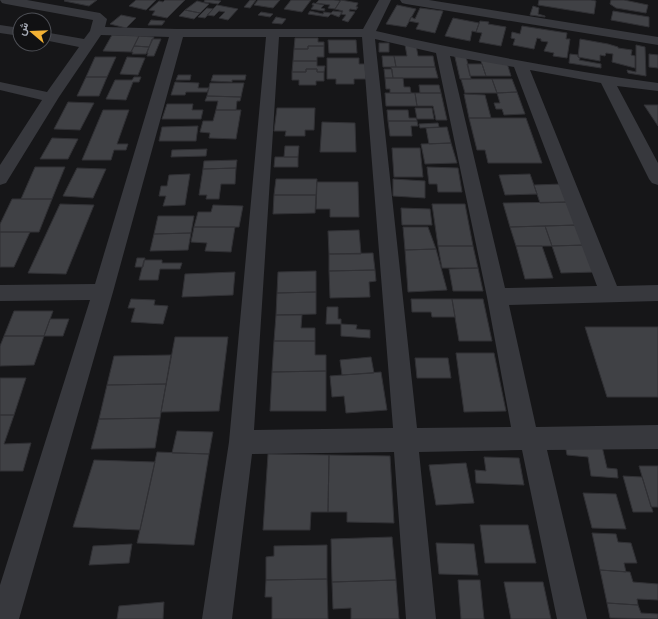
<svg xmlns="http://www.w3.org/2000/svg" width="658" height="619" font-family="'DM Sans',Vazirmatn,sans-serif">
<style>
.building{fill:#404145;stroke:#303034}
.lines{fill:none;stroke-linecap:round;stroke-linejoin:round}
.minor{fill:#37383d;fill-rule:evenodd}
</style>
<rect width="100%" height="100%" fill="#161618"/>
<path class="building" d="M65,0H97L89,6L64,1Z
M136,0H156L146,10L129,6Z
M165,0H185L167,18L152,15L155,11L149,10L159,1L163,2Z
M205,0H214L221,1L218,4L204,2Z
M250,0H256L250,8L244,7Z
M258,0H280L273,8L254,5Z
M291,0H311L302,12L284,9Z
M319,0H334L340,1L335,9L328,8L330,5L316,3Z
M341,0L358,3L356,7H358L356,10L350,9L349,11L355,12L348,22L342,20L346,15L341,14L343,11L335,9Z
M539,0H591L596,1L594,14L538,5Z
M611,0H624L648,5L646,13L616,8L610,4Z
M197,1L209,4L200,13L185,10Z
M313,3L324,5L321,8L325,9L324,11L311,9L314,5H312Z
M217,5L238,9L228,20L219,18L225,12L219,11L214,16L207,15Z
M397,5L416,9L406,27L386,24Z
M533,6L539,8L538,14L545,16V17L530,15Z
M207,8L213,9L205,18L198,17Z
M420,8L443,11L435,33L416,29L419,23L409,21L411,17L415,19Z
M185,10L200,13L194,19L179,16Z
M310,11L323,14L324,12L331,13L333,11L342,12L339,17L331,14L328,17L308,14Z
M613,11L649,17V27L611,20Z
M261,12L273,14L270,17L258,15Z
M121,15L136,18L126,28L110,24Z
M276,17L286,19L282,24L272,23Z
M453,18L479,23L476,32L472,31L470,41L445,36Z
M151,20L165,21L162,25H148Z
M480,21L489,22L488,24L506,27L501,46L479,42L482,33L476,32Z
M522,26L567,33L566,39H570L567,58L553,56L554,53L544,51L548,42L541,41V39L537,38L534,49L513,45L515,39L511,38L512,32L520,34Z
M112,35L139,36L131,52L103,51Z
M139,36L154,37L149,47L134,46Z
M295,38H318V42H324V46H308V49H294Z
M152,39H161L154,56H147L148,53H147Z
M580,39L608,44L618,47V48L632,50L631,55L635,56V68L612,62L613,54L606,53L605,56L600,55V61L578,57Z
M328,40H356L357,53H329Z
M379,43H389V52H379Z
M405,45H416L418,56H433L435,67H396L394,56H407Z
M636,45L645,47L646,76L628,73L627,70L636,72Z
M134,46L149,47L146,54H132L133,52H131Z
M308,46H324V57H317V61H293L294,49H308Z
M454,53L466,56L471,79H460Z
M570,54L578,55V57L580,58L579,60L601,64V68L569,63Z
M649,54L658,55V68L649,67Z
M382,56H394L396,67H383Z
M95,57H116L107,77H86Z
M127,57L145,58L138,75L120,74Z
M327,58H359V64H365L366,79H354V84H336V79H327Z
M480,58L507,63L511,76H486Z
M293,61H317V66H325L324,72H317V69H306V72H292Z
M467,64H482L486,76H470Z
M391,67H435L438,78H393Z
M306,69H317V72H324V81H316V85H299V80H292V72H306Z
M384,69H392L393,78H385Z
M178,75H191L190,80H176Z
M213,75H246L245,80H232V82L211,81Z
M86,77H107L99,96H77Z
M134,77H141L139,82H133L126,100L106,99L115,80H132Z
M385,78H403L404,87H410L411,93H390V89H386Z
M461,79H492L497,93H465Z
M492,79H512L517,92L497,93Z
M175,82L199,83L198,88H209L207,92H186L185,95H171Z
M210,83H244L241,97L207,96Z
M419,85H439L441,93H420Z
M517,92L525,114L504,115L502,109H496L494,103H500L497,93Z
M385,93H415L417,106H386Z
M415,93H441L447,120H436L433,106H417Z
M464,94L485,95L491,118H469Z
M207,96L241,97L240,101H237L236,110H216L218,101H205Z
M68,102L94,103L80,130L54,129Z
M167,104H193L192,110H203L201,119H162Z
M644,105H658V126Z
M277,108H315L314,130H305V136H285L286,131H274Z
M415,108H432L434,119H417Z
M103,110H129L117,144H128L126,150H114L111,160H82Z
M216,110H241L236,139L209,138L210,133L200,132L203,121H213Z
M387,110H408L409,118H416L417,121H388Z
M469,118H526L542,163H488L485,150H477Z
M388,121H417L418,126H411L412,136H390Z
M322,122L355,123L356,152H320Z
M438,123L439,127L420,128L419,124Z
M198,126L196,141H159L162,127Z
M447,127L451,143L429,144L426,128Z
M52,138L78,139L68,159H40Z
M451,143L457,163L425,164L421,144Z
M285,146H299L298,157H284Z
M392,148H420L423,177H394Z
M207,149L206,156L171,157L172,150Z
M275,157H298V167H274Z
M237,160L236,168L203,169L204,161Z
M35,167H65L52,199H21Z
M427,167L458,168L462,192H438L437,184H429Z
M77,168L106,169L93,198L63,196Z
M236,168L235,184H221L219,199H206L207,195H199L203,169Z
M190,174L185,205L163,206L166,196H159L161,186H167L169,175Z
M530,174L537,194L505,195L499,175Z
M276,179H317L316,195H274Z
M393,179L425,181V198L393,196Z
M317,182H358L359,217H330V209H316Z
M562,184L569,202L540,203L534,185Z
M274,195H316L315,213L273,214Z
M12,199H52L39,232H0V224Z
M569,202L578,225L510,227L503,203Z
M60,204L94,205L66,274L28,273Z
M432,204H465L473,246H438Z
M213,205L243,206L239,227H194L198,212H211Z
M401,208L430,209L432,225H402Z
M158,216H194L191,233L154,234Z
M578,225L586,245L552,246L545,226Z
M545,226L552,246H516L510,227Z
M194,227H235L231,252L205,251L207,243L191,242Z
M403,227H428L436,249L405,250Z
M359,230L361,254H329L328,231Z
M0,232H30L14,267H0Z
M191,233L188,250L150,251L154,234Z
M586,245L596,272L561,273L552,246Z
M438,246H473L478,268H442Z
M516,246H542L553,278L525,279Z
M436,249L447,290L408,292L405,250Z
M373,253L375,270L329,271V254Z
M137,258H145L143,267H135Z
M144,260H162V263H182L180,269H160L158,280H139Z
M478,268L483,291H453L449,269Z
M375,270L376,281L369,282L370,297L330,298L329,271Z
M316,271V292L277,293L278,272Z
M235,272L233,295L182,297L185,274Z
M316,292V314L276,315L277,293Z
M131,299L155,300L154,305L168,306L163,324L131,322L135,308H128Z
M411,299H452L455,317H432L431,312H412Z
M452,299H483L492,341H459Z
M327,307H338V319H341V324H326Z
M14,311H53L44,336H4Z
M276,315H302L301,328H315V341H274Z
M50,319H69L63,336H44Z
M341,324L357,325L356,329L370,330V338L341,336Z
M585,327H658V397H607Z
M4,336H44L34,365L0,366V346Z
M175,337H228L219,411L161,412Z
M274,341H315V355H326V371L272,372Z
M456,353H494L506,411L464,412Z
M171,355L166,384L107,385L114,356Z
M371,357L374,373L342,375L340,360Z
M415,358H448L451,378H417Z
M326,371V411H270L272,372Z
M381,372L387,410L346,413L344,396L332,397L330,376Z
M0,378H26L14,415H0Z
M166,384L160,418L99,419L107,385Z
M0,415H14L4,444L31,443L23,471H0Z
M160,418L155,448L91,449L99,419Z
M177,431L213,432L209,454L172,453Z
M564,439L601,442L607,468L617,469L618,478L591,476L588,457L567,455Z
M157,452L209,454L194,545L137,543Z
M268,454L329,455L328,512H311L310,530H263Z
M329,455L390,456L394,523L347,522V512H328Z
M484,457L519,458L524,485L476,483L475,470L486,471Z
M94,460L155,462L140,530L73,527Z
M466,463L474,503L436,505L429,465Z
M639,466H658V507H651Z
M623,476L642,477L653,512H633Z
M583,493L616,494L626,529L592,528Z
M480,525H528L536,563H485Z
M592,533L616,534L618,542L631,543L637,563H624L626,572L600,570Z
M392,537L396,580L332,582L331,539Z
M436,543L474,544L478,575L439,574Z
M132,544L129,563L89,565L93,546Z
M327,545V579L266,580V557L274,556V546Z
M600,570L630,572L633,582L658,584V600L637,599L638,605L607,603Z
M327,579L328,619H272V597H265L266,580Z
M396,580L399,619H351V608L333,609L332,582Z
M458,580H480L484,619H461Z
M504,582H543L551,619H511Z
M164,602L163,619H117L119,606Z
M607,603L638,605L641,613L658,614V619L610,618Z"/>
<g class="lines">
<path class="minor" d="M0,0H27L100,13L107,19L105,27L177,29H363L379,0H391L376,31C469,52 563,70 658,83V91L617,86L658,163V185L652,183L649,179L601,83L530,70L617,286L658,285V301L509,305L536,427L658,425V449L547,450L587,619H557L522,450L419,452L436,619H406L394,452L252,454L232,619H202L229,442L266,37H183L113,292L19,619H0V585L90,300L0,301V285L95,284L169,37L101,35L59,97L6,183L0,185V165L42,100L0,90V82L47,92L79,47L44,40V32L84,39L90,31L93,20L6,4L2,3ZM279,37H362L393,428L254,430ZM375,39L436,53L487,297L511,427L417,428ZM450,56L514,67L597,286L505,288Z
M400,0H429L658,37V45L406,4L402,3Z
M0,25L20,28V36L0,33Z"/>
</g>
<g transform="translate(32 32) rotate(289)"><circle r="19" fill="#111113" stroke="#4d4f55"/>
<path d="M0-3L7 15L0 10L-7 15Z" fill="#f2b134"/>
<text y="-6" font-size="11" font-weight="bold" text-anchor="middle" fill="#a8adb8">ش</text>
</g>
</svg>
